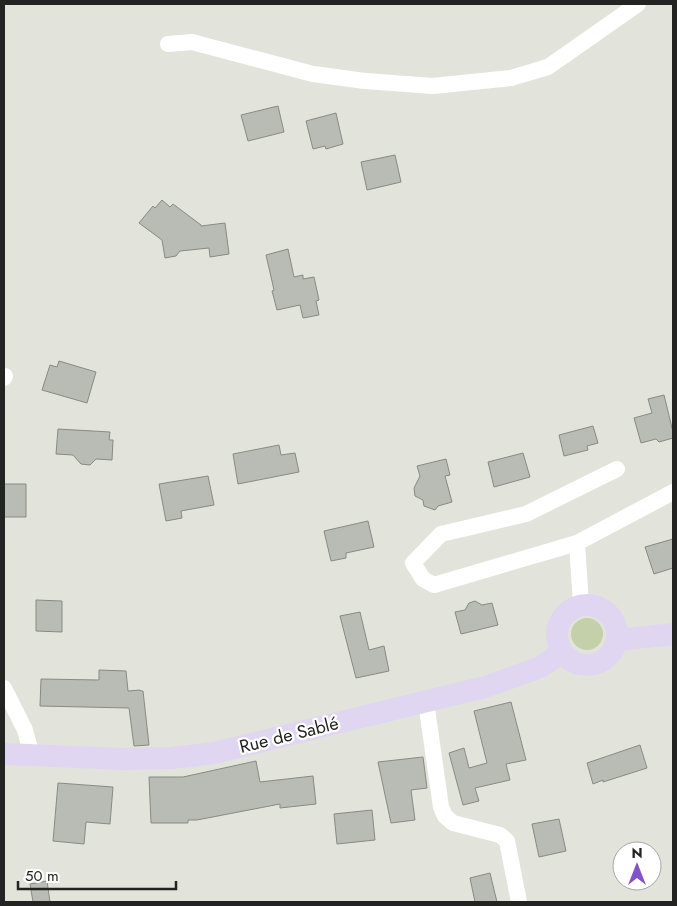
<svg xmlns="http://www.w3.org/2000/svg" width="677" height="906" font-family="Jost,sans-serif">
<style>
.green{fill:#c4d0aa}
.building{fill:#b9bcb4;stroke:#888b83}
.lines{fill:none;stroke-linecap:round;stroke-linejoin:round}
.street{stroke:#fff;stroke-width:16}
.secondary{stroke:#e0d6f1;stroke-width:22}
.labels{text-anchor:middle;stroke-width:4.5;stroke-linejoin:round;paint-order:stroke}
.street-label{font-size:18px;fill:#232421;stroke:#fff}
</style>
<rect width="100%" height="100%" fill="#e2e4dc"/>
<path class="green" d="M571 634a16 16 0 1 1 32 0a16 16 0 1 1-32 0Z"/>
<path class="building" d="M278,106L284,132L248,141L241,115Z
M336,113L343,144L326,149L325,146L313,149L306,121Z
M395,155L401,182L367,190L361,162Z
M162,200L170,207L173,204L201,225V226L225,223L229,254L210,257L209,248L180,251L176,256L165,258L162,240L139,223L153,206L155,208Z
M288,249L294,277L303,275V279L314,277L319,300L316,301L319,315L303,318L300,305L277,310L272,291L274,290L266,255Z
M59,361L96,372L87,403L42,390L50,365L57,367Z
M664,395L673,432V438L659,442L656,439L641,443L634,418L652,413L648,399Z
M593,426L598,443L587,446L588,450L564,456L559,435Z
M58,429L110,432L109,440H113L112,460L96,459L90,465L81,464L73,455L56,454Z
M279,445L281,455L295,453L299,472L238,484L233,454Z
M523,453L530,477L494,487L488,462Z
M446,459L450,475L445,476L452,502L438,506L435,510L424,506L423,500L415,496L414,488L420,476L417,466Z
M208,476L214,505L181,511L182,518L166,521L159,484Z
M4,484H26V517H4Z
M368,521L374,547L346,553V558L331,561L324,531Z
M673,539V568L654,574L645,547Z
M36,600L62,601V632L36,631Z
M475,601L482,605L492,603L498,625L461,634L455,612L465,610L469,603Z
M360,612L369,650L384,646L389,671L356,678L340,616Z
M99,670L126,671L128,691L140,690L141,691H143L149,745L134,746L129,708L40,706L41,679L99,680Z
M511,702L526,760L506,764L510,780L475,788L479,801L463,805L449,753L464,748L469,768L487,763L474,711Z
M640,745L647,768L603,782V780L593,784L587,763Z
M423,757L427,788L411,790L415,820L391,823L378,762Z
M256,761L260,782L313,776L316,804L280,808V804L197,820H188V823H151L149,777H183Z
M58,783L113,787L110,824L86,822L84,844L53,841Z
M372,810L375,840L337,844L334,814Z
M559,819L566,851L539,857L532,824Z
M490,873L497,902H475L470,878Z
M47,881L50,902H33L30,884Z"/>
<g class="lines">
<path class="street" d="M168,44L192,42L313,74L365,81L433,86L511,78L548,67L638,4
M4,378L5,376
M577,543L434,585L423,579L413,563L441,534L526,514L617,469
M581,605L577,543L673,492
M4,688L25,730L32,756
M426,702L441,807L445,816L453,823L500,835L507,841L519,902"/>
<path class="secondary" d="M557 635a30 30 0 1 1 60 0a30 30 0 1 1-60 0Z
M617,640L673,634
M4,754L123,759L172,758L214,753L485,687L541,667L562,652"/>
</g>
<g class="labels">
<g class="street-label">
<text transform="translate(289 735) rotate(-14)" y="6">Rue de Sablé</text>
</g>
</g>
<rect width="677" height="906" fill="none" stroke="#232421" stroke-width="10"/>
<g transform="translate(637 866)"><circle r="24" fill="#ffffff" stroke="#a7a7a6"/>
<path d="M0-4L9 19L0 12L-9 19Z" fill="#8351c9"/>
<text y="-8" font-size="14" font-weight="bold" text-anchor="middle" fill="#232421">N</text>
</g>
<path d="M18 881v8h158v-8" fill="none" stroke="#232421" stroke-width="2.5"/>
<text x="25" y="881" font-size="15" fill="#232421" stroke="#ffffff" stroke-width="4" paint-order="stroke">50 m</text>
</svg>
